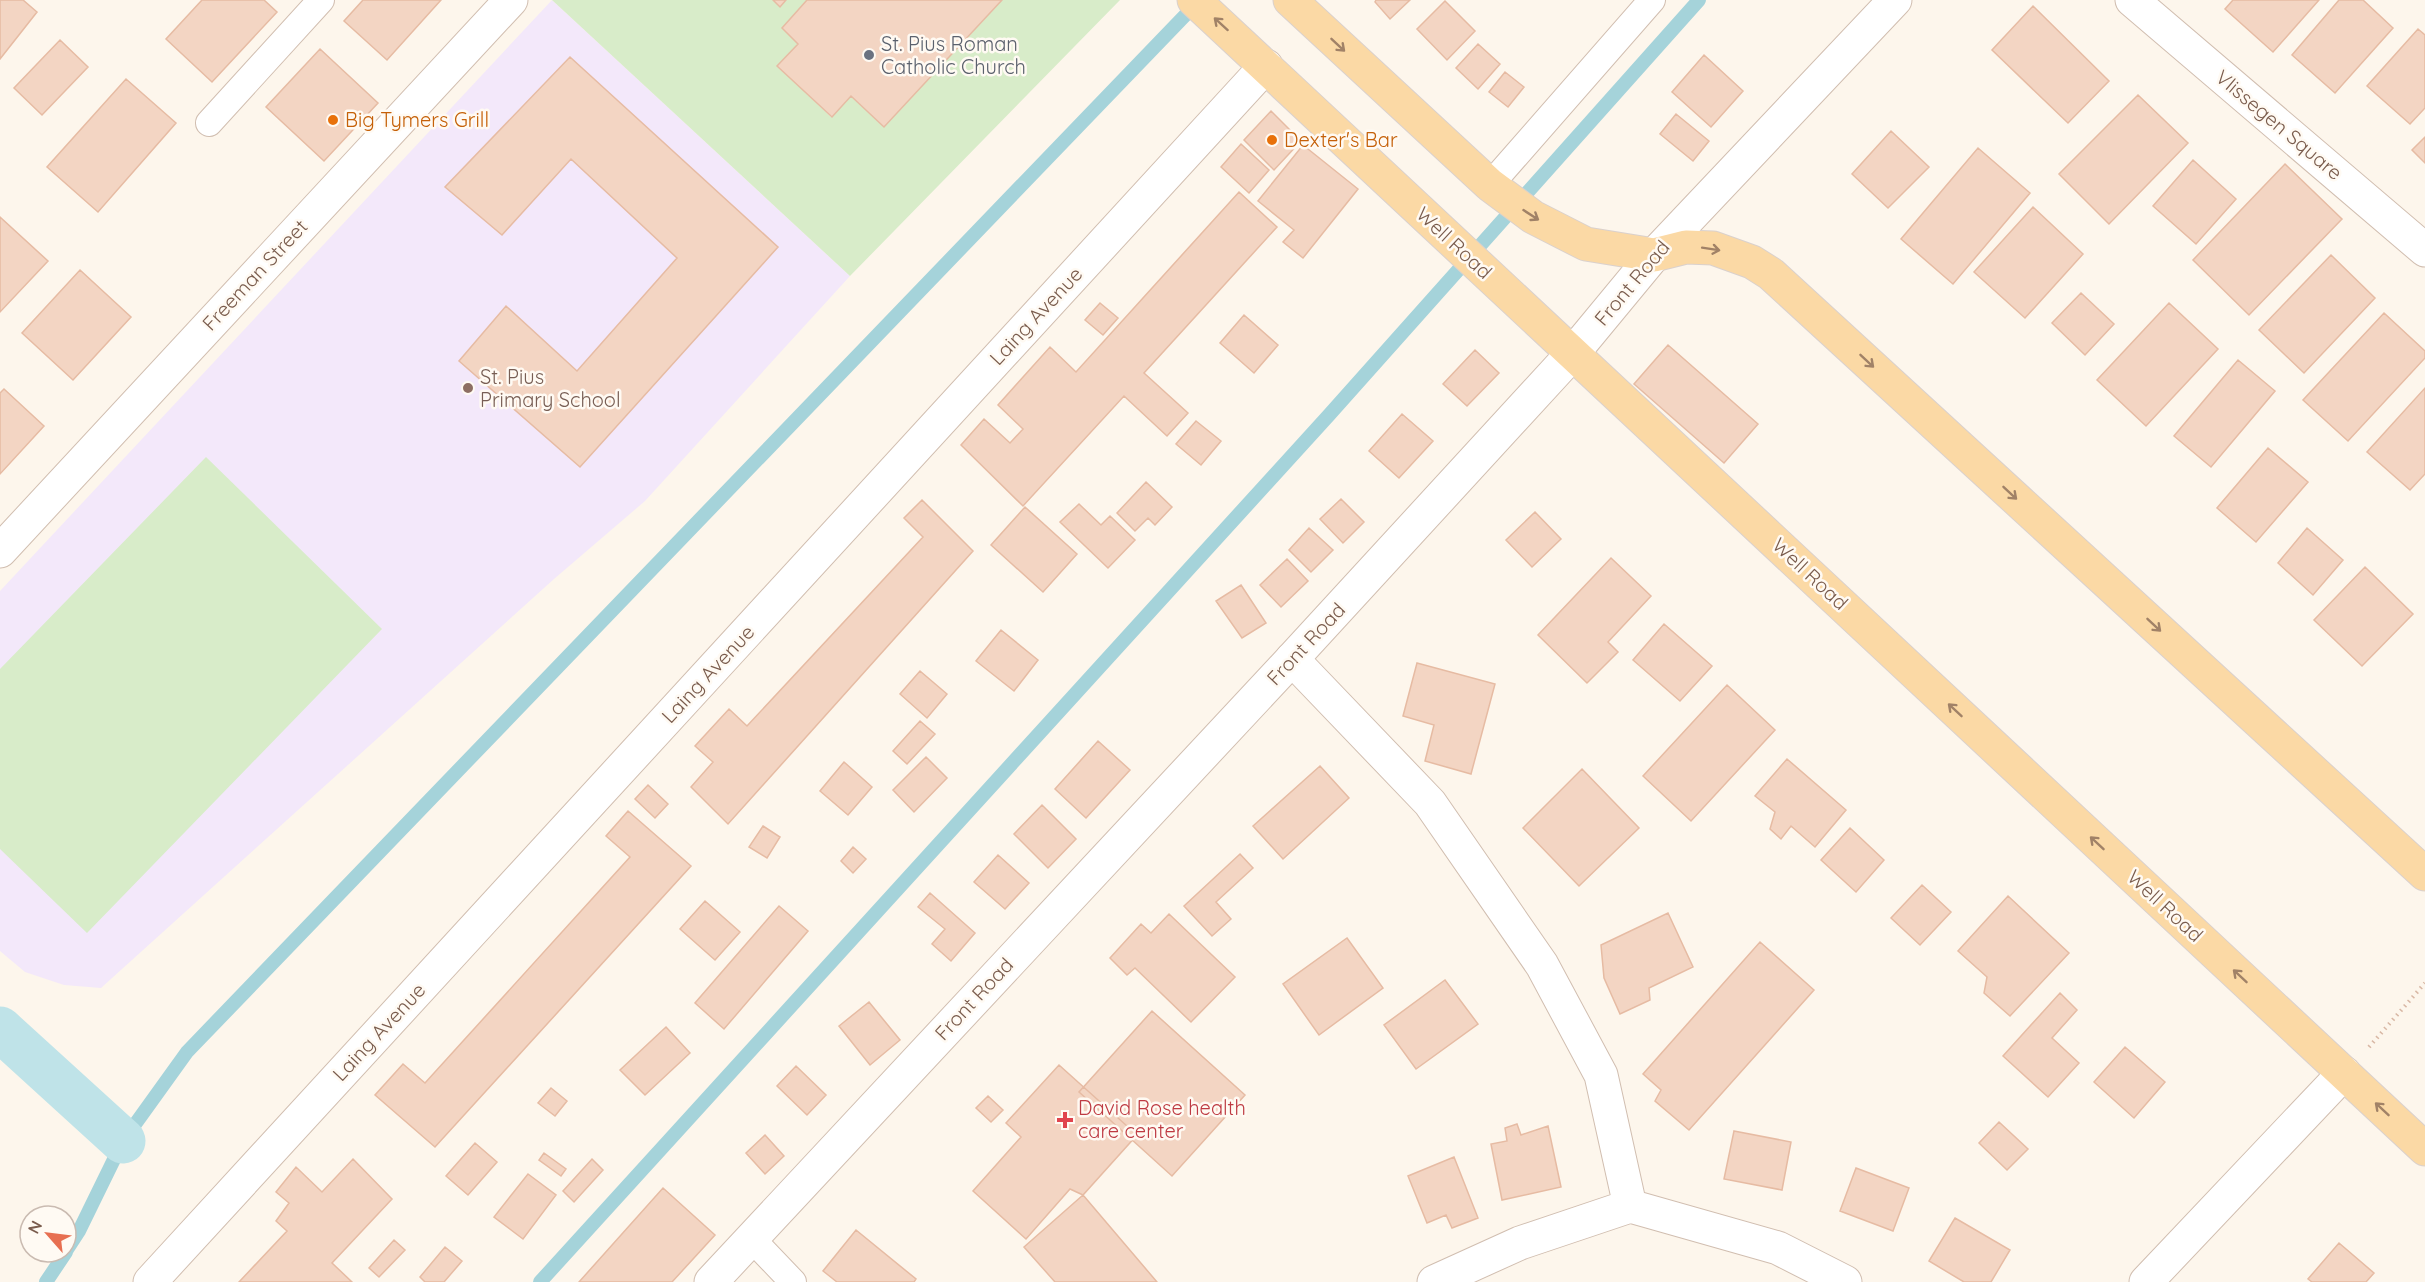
<svg xmlns="http://www.w3.org/2000/svg" width="2425" height="1282" font-family="Quicksand,sans-serif">
<style>
.education{fill:#f3e8fa}
.green{fill:#d8ecc9}
.lines{fill:none;stroke-linecap:round;stroke-linejoin:round}
.stream{stroke:#a5d3da;stroke-width:14}
.canal{stroke:#bfe3e8;stroke-width:45}
.building{fill:#f3d5c3;stroke:#e6bba3;stroke-width:1.5}
.service-casing{stroke:#d1beb0;stroke-width:28}
.minor-casing{stroke:#d1beb0;stroke-width:35}
.tertiary-casing{stroke:#d1beb0;stroke-width:35}
.primary-casing{stroke:#dad1cd;stroke-width:35}
.path{stroke:#d9b8a5;stroke-width:4;stroke-dasharray:1.5 4.5;stroke-linecap:butt}
.service{stroke:#fff;stroke-width:26}
.minor{stroke:#fff;stroke-width:33}
.tertiary{stroke:#fff;stroke-width:33}
.primary{stroke:#fbd9a5;stroke-width:33}
.oneway{stroke:#a18267}
.worship-dot{fill:#6b7280;stroke:#fffaf3;stroke-width:2}
.food-dot{fill:#e8710a;stroke:#fffaf3;stroke-width:2}
.education-dot{fill:#8d6e63;stroke:#fffaf3;stroke-width:2}
.health-dot{fill:#e0444e;stroke:#fffaf3;stroke-width:2}
.labels{text-anchor:middle;stroke-width:5;stroke-linejoin:round;paint-order:stroke}
.worship-label{font-size:20px;fill:#5b616d;stroke:#fffaf3;text-anchor:start}
.food-label{font-size:20px;fill:#c56008;stroke:#fffaf3;text-anchor:start}
.street-label{font-size:20px;fill:#7a5c4d;stroke:#fffaf3}
.education-label{font-size:20px;fill:#785e54;stroke:#fffaf3;text-anchor:start}
.health-label{font-size:20px;fill:#be3a42;stroke:#fffaf3;text-anchor:start}
</style>
<rect width="100%" height="100%" fill="#fdf6ec"/>
<path class="education" d="M552,0L850,276L645,501L554,579L101,988L64,985L25,972L0,951V591Z"/>
<path class="green" d="M552,0H807L782,28L798,44L778,66L831,117L851,96L884,127L1002,0H1120L850,276Z
M206,457L382,629L87,933L0,849V669Z"/>
<g class="lines">
<path class="stream" d="M66,1251L79,1231L123,1141L187,1052L1198,2
M46,1282L66,1252
M540,1282L1329,415L1699,0"/>
<path class="canal" d="M0,1029L123,1141"/>
</g>
<path class="building" d="M0,0H23L37,12L0,59Z
M202,0H264L277,12L212,82L166,39Z
M363,0H441L387,60L344,21Z
M773,0H786L780,7Z
M807,0H1002L884,127L851,96L832,117L777,66L798,44L782,28Z
M1376,0H1410L1390,19L1375,2Z
M2233,0H2319L2273,52L2225,9Z
M2339,0H2363L2393,28L2335,93L2292,55Z
M1445,1L1475,31L1447,60L1417,29Z
M2033,6L2109,81L2068,123L1992,50Z
M2418,29L2425,35V108L2410,124L2367,86Z
M60,40L88,67L42,115L14,88Z
M1478,44L1500,64L1478,89L1456,68Z
M320,49L378,103L324,161L266,107Z
M1704,55L1743,91L1711,127L1672,92Z
M570,57L778,247L580,467L459,361L506,306L577,371L677,258L571,159L502,235L445,187Z
M1505,72L1524,87L1508,107L1489,92Z
M126,79L176,123L98,212L47,167Z
M2138,95L2188,143L2109,224L2059,174Z
M1271,111L1301,141L1274,170L1244,140Z
M1676,114L1709,141L1693,161L1660,134Z
M1891,131L1929,167L1888,208L1852,174Z
M2425,137V163L2412,150Z
M1241,144L1269,170L1249,193L1221,167Z
M1303,145L1358,189L1303,258L1283,242L1294,230L1258,201Z
M1978,148L2030,193L1953,284L1901,239Z
M2193,160L2236,199L2196,244L2153,206Z
M2285,164L2342,219L2249,315L2193,260Z
M1239,192L1277,227L1144,373L1188,413L1167,436L1124,396L1023,506L961,445L984,419L1010,443L1023,429L998,405L1050,347L1076,372Z
M2033,207L2083,254L2025,318L1974,272Z
M0,217L48,261L0,312Z
M2331,255L2375,298L2304,373L2259,330Z
M80,270L131,317L73,380L22,333Z
M2081,293L2114,324L2085,355L2052,323Z
M1100,303L1118,318L1103,335L1085,320Z
M2169,303L2218,349L2146,426L2097,380Z
M2384,313L2425,351V358L2348,441L2303,400Z
M1244,315L1278,345L1254,373L1220,343Z
M1668,345L1758,424L1724,463L1634,384Z
M1475,350L1499,373L1467,406L1443,384Z
M2238,360L2275,391L2211,467L2174,436Z
M2425,388V474L2410,490L2367,452Z
M4,389L44,426L0,474V393Z
M1402,414L1433,441L1399,478L1369,451Z
M1196,421L1221,441L1201,465L1176,444Z
M2268,448L2308,482L2256,542L2217,508Z
M1146,482L1172,507L1155,525L1148,518L1135,531L1117,513Z
M1341,499L1364,522L1343,543L1320,519Z
M922,500L973,551L728,824L691,787L713,762L695,746L729,709L747,726L923,537L904,518Z
M1079,504L1101,525L1110,516L1135,540L1108,568L1060,522Z
M1025,507L1077,554L1043,592L991,545Z
M1535,512L1561,539L1532,567L1506,540Z
M1309,528L1333,550L1311,572L1289,550Z
M2307,528L2343,560L2313,595L2278,563Z
M1611,558L1651,596L1608,642L1618,652L1587,683L1538,635Z
M1287,559L1308,581L1281,607L1260,585Z
M2365,567L2413,614L2362,666L2314,620Z
M1241,585L1266,623L1242,638L1216,601Z
M1664,624L1712,666L1680,701L1633,660Z
M1001,630L1038,660L1014,691L976,661Z
M1417,663L1495,684L1471,774L1425,761L1434,725L1403,716Z
M920,671L947,694L927,718L900,694Z
M1727,685L1775,730L1691,821L1643,776Z
M920,721L935,734L907,764L893,751Z
M1098,741L1130,770L1086,818L1055,789Z
M926,757L947,778L914,812L893,790Z
M1787,759L1846,810L1815,847L1791,826L1781,839L1770,829L1775,812L1755,796Z
M844,762L872,787L848,815L820,791Z
M1320,766L1349,798L1283,859L1253,826Z
M1582,769L1639,828L1579,886L1523,828Z
M648,785L668,804L655,818L635,799Z
M1042,805L1076,839L1048,868L1014,834Z
M628,811L691,866L435,1147L375,1095L403,1064L425,1083L630,857L606,836Z
M763,826L780,837L767,858L749,847Z
M1850,828L1884,860L1856,892L1821,860Z
M853,847L866,859L853,873L841,861Z
M1240,854L1253,868L1216,902L1231,919L1212,936L1184,906Z
M998,855L1029,883L1005,909L974,882Z
M1922,885L1951,912L1920,945L1891,918Z
M930,893L975,933L951,961L932,944L945,929L918,907Z
M2008,896L2069,953L2010,1016L1984,993L1987,977L1958,951Z
M705,901L740,932L715,960L680,929Z
M779,906L808,931L724,1029L695,1003Z
M1668,913L1693,967L1649,988L1650,1000L1620,1014L1604,978L1601,945Z
M1169,914L1235,977L1191,1022L1135,968L1127,975L1110,958L1141,924L1151,933Z
M1347,938L1383,988L1319,1035L1283,984Z
M1760,942L1814,990L1689,1130L1655,1101L1661,1090L1643,1074Z
M1445,980L1478,1024L1416,1069L1384,1025Z
M2060,993L2077,1010L2052,1038L2079,1063L2048,1097L2003,1056Z
M869,1002L900,1040L870,1065L839,1026Z
M1152,1011L1245,1095L1172,1176L1079,1092Z
M666,1027L690,1053L645,1095L620,1070Z
M2125,1047L2165,1082L2134,1118L2094,1082Z
M1059,1065L1137,1135L1083,1195L1070,1189L1026,1239L973,1191L1021,1137L1006,1123Z
M796,1066L826,1095L807,1115L777,1086Z
M551,1088L567,1101L555,1116L538,1103Z
M988,1096L1003,1110L991,1122L976,1108Z
M1999,1122L2028,1149L2007,1170L1979,1143Z
M1517,1124L1521,1135L1548,1126L1561,1187L1502,1200L1491,1144L1507,1141L1505,1128Z
M1734,1131L1791,1142L1782,1190L1724,1179Z
M765,1135L784,1156L765,1174L746,1153Z
M475,1143L497,1162L468,1195L446,1176Z
M544,1153L566,1169L561,1176L539,1160Z
M1454,1157L1478,1218L1452,1228L1446,1215L1427,1223L1408,1176Z
M353,1159L392,1199L332,1263L352,1282H239L287,1231L276,1221L289,1203L276,1192L296,1167L322,1192Z
M592,1159L603,1170L574,1202L563,1191Z
M1856,1168L1909,1188L1893,1231L1840,1211Z
M528,1174L556,1195L523,1239L494,1217Z
M663,1188L715,1235L672,1282H579Z
M1083,1195L1157,1282H1055L1024,1247Z
M1955,1218L2010,1250L1991,1282H1964L1929,1261Z
M856,1230L916,1279L914,1282H837L823,1271Z
M394,1240L405,1250L379,1277L369,1268Z
M2339,1243L2374,1273L2366,1282H2312L2308,1279Z
M445,1247L462,1261L444,1282H425L420,1277Z"/>
<g class="lines">
<g class="service-casing">
<path id="service" d="M209,123L321,0
M1490,185L1652,0
M751,1238L793,1282"/>
</g>
<g class="minor-casing">
<path id="minor" d="M2132,0L2425,250
M0,551L511,0
M1292,659L1430,803L1542,965L1601,1075L1630,1206
M150,1282L1266,66
M1434,1282L1520,1243L1630,1206L1778,1248L1845,1282
M2146,1282L2344,1073"/>
</g>
<g class="tertiary-casing">
<path id="tertiary" d="M711,1282L1292,659L1573,353L1654,255L1895,0"/>
</g>
<g class="primary-casing">
<path id="primary" d="M1194,0L2425,1149
M1290,0L1490,185L1533,217L1586,244L1654,255L1686,247L1713,248L1752,262L1771,274L2425,874"/>
</g>
<path class="path" d="M2369,1047L2425,983"/>
<use href="#service" class="service"/>
<use href="#minor" class="minor"/>
<use href="#tertiary" class="tertiary"/>
<use href="#primary" class="primary"/>
</g>
<defs><path id="oneway-shaft" d="M-6 0H5M1.5-3L5.5 0L1.5 3" fill="none" stroke-width="1.6" stroke-linecap="round" stroke-linejoin="round" transform="scale(1.5)"/></defs>
<g class="oneway">
<use href="#oneway-shaft" transform="translate(1221 24) rotate(-138)"/>
<use href="#oneway-shaft" transform="translate(1338 45) rotate(43)"/>
<use href="#oneway-shaft" transform="translate(1531 215) rotate(33)"/>
<use href="#oneway-shaft" transform="translate(1711 249) rotate(9)"/>
<use href="#oneway-shaft" transform="translate(1867 361) rotate(43)"/>
<use href="#oneway-shaft" transform="translate(2010 493) rotate(43)"/>
<use href="#oneway-shaft" transform="translate(2154 625) rotate(43)"/>
<use href="#oneway-shaft" transform="translate(1955 710) rotate(-137)"/>
<use href="#oneway-shaft" transform="translate(2097 843) rotate(-137)"/>
<use href="#oneway-shaft" transform="translate(2240 976) rotate(-137)"/>
<use href="#oneway-shaft" transform="translate(2382 1109) rotate(-137)"/>
</g>
<circle class="worship-dot" cx="869" cy="55" r="6"/>
<g class="food-dot">
<circle cx="333" cy="120" r="6"/>
<circle cx="1272" cy="140" r="6"/>
</g>
<circle class="education-dot" cx="468" cy="388" r="6"/>
<path class="health-dot" d="M1062 1111h6v6h6v6h-6v6h-6v-6h-6v-6h6z"/>
<g class="labels">
<g class="worship-label">
<text x="881" y="51">St. Pius Roman<tspan x="881" dy="23">Catholic Church</tspan></text>
</g>
<g class="food-label">
<text x="345" y="127">Big Tymers Grill</text>
<text x="1284" y="147">Dexter's Bar</text>
</g>
<g class="street-label">
<text transform="translate(2279 125) rotate(40)" y="7">Vlissegen Square</text>
<text transform="translate(1454 243) rotate(43)" y="7">Well Road</text>
<text transform="translate(255 275) rotate(-47)" y="7">Freeman Street</text>
<text transform="translate(1632 283) rotate(-50)" y="7">Front Road</text>
<text transform="translate(1036 316) rotate(-47)" y="7">Laing Avenue</text>
<text transform="translate(1810 574) rotate(43)" y="7">Well Road</text>
<text transform="translate(1306 644) rotate(-47)" y="7">Front Road</text>
<text transform="translate(708 674) rotate(-47)" y="7">Laing Avenue</text>
<text transform="translate(2165 906) rotate(43)" y="7">Well Road</text>
<text transform="translate(974 999) rotate(-47)" y="7">Front Road</text>
<text transform="translate(379 1032) rotate(-47)" y="7">Laing Avenue</text>
</g>
<g class="education-label">
<text x="480" y="384">St. Pius<tspan x="480" dy="23">Primary School</tspan></text>
</g>
<g class="health-label">
<text x="1078" y="1115">David Rose health<tspan x="1078" dy="23">care center</tspan></text>
</g>
</g>
<g transform="translate(48 1234) rotate(298)"><circle r="28" fill="#fffaf3" stroke="#cabbb1" stroke-width="1.5"/>
<path d="M0-4.5L10 22L0 15L-10 22Z" fill="#e76f51"/>
<text y="-9" font-size="16" font-weight="bold" text-anchor="middle" fill="#7a5c4d">N</text>
</g>
</svg>
